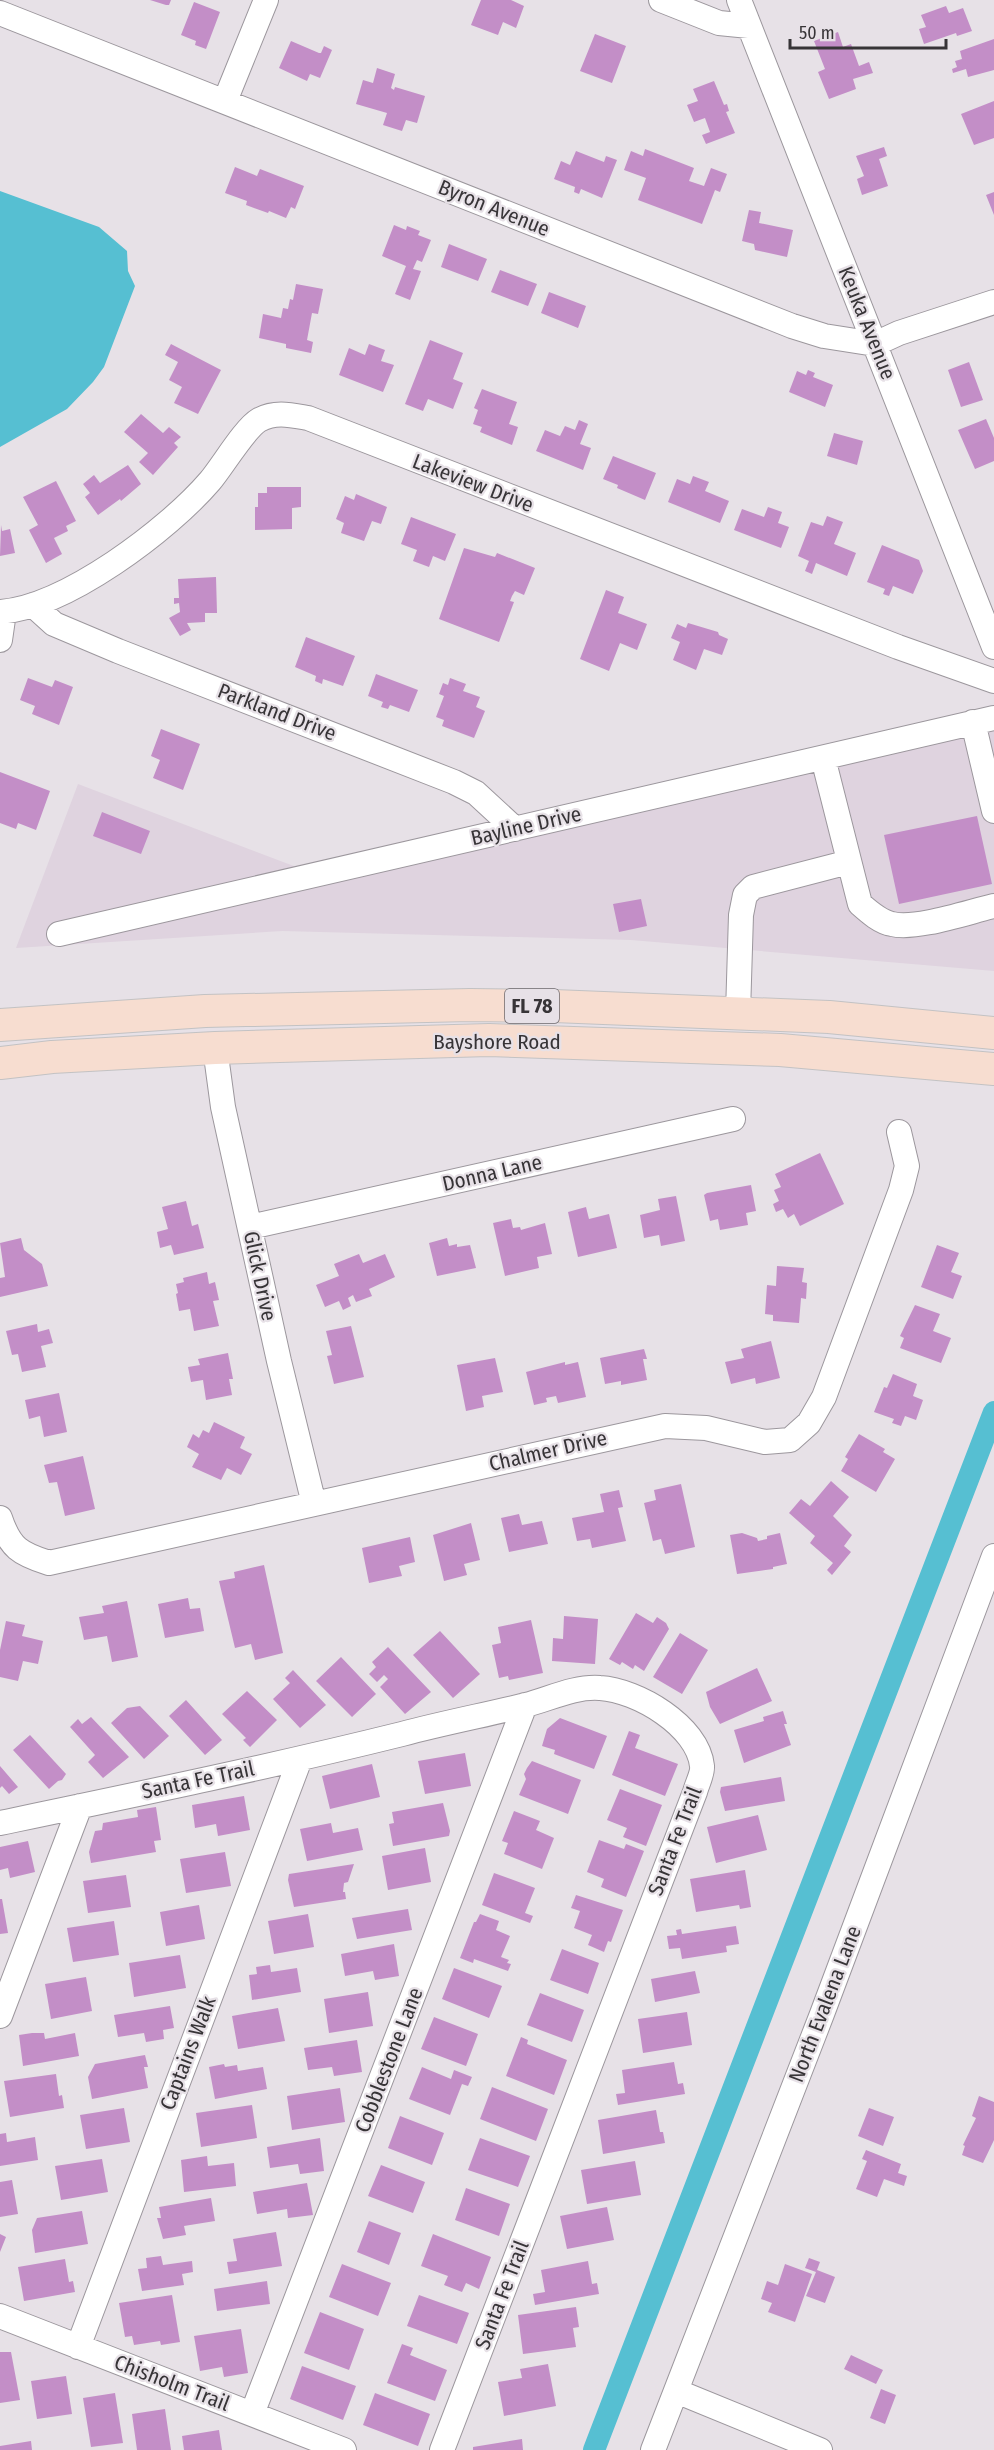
<svg xmlns="http://www.w3.org/2000/svg" width="994" height="2450" font-family="'Fira Sans Condensed',sans-serif">
<style>
.built{fill:#dfd3df}
.water{fill:#56bfd2}
.lines{fill:none;stroke-linecap:round;stroke-linejoin:round}
.canal{stroke:#56bfd2;stroke-width:22}
.building{fill:#c38ec7}
.minor-casing{stroke:#9c979d;stroke-width:26}
.major-casing{stroke:#c3c2c3;stroke-width:34}
.minor{stroke:#fff;stroke-width:24}
.major{stroke:#f7ddd0;stroke-width:32}
.labels{text-anchor:middle;stroke-width:4.5;stroke-linejoin:round;paint-order:stroke}
.shield{fill:#e7e1e7;stroke:#6c686c;stroke-width:1.5}
.shield-label{font-size:20px;font-weight:bold;fill:#373437}
.street-label{font-size:21px;fill:#373437;stroke:#e7e1e7}
</style>
<rect width="100%" height="100%" fill="#e7e1e7"/>
<path class="built" d="M994,713V971L631,940L282,931L16,948L78,784L299,868Z"/>
<path class="water" d="M0,191L99,227L127,251L128,271L135,286L104,367L93,382L67,409L0,447Z"/>
<g class="lines">
<path class="canal" d="M594,2450L994,1412"/>
</g>
<path class="building" d="M150,0H171L169,5H166Z
M481,0H511L524,6L516,28L503,22L498,35L471,25Z
M194,2L220,12L206,49L195,45L196,41L181,35Z
M946,6L949,13L963,8L972,31L957,36L956,33L924,44L919,29L926,27L921,15Z
M838,32L843,47L851,44L859,66L869,62L873,73L853,79L856,89L829,99L818,72L825,69L814,41Z
M595,34L626,46L612,83L580,71Z
M994,39V70L968,77L966,69L953,73L952,69L957,67L955,61L962,59L960,51Z
M291,41L319,53H321L324,46L332,50L320,78L310,74L307,81L279,68Z
M377,68L395,74L391,88L394,90L395,87L425,96L417,123L406,120L402,131L383,125L387,113L356,104L363,80L373,83Z
M714,81L724,105L727,104L729,111L726,112L735,133L706,144L702,135L710,132L705,118L694,122L687,105L698,101L693,89Z
M994,101V138L974,145L961,114Z
M884,147L887,156L879,159L888,186L862,195L857,179L864,176L856,156Z
M645,149L694,168L689,181L704,186L711,168L727,174L720,192L715,190L702,224L638,200L646,178L624,170L631,151L643,156Z
M576,151L604,162L606,156L617,160L602,198L581,189L579,194L574,192L575,187L554,179L561,161L570,165Z
M235,167L257,176L260,169L304,186L295,209L291,207L286,218L269,211L268,213L246,205L247,201L225,193Z
M994,192V215L986,195Z
M749,210L761,212L759,223L793,230L787,257L755,250L754,244L742,241Z
M394,225L406,230L407,226L420,231L418,235L431,240L422,262L417,260L413,269L421,271L410,300L395,294L406,266L382,256Z
M449,244L487,259L478,281L441,267Z
M500,270L537,284L528,306L491,292Z
M296,284L323,289L318,314L312,313L307,340L313,342L311,353L286,348V344L259,338L263,314L281,318L283,308L288,309L290,299L293,300Z
M549,292L586,306L578,328L541,313Z
M430,340L463,353L453,379L463,383L453,409L428,399L423,411L405,404Z
M171,344L221,370L198,414L174,403L182,387L169,380L178,362L165,355Z
M369,344L385,350L381,361L394,365L383,392L339,375L349,348L365,355Z
M969,362L983,400L961,407L948,370Z
M808,370L815,373L813,377L833,385L825,407L789,392L797,371L806,375Z
M482,389L517,402L509,424L518,427L512,445L480,432L482,427L473,424L478,410L474,408Z
M141,414L163,433L169,427L181,437L174,443L178,447L153,475L139,462L148,453L124,432Z
M986,419L994,438V461L975,469L958,430Z
M579,420L588,424L580,444L591,448L583,470L536,451L545,430L560,436L565,426L575,430Z
M834,433L863,441L857,465L827,456Z
M613,456L656,473L645,500L617,488L618,485L603,479Z
M128,465L141,484L121,501L120,499L98,515L85,497L90,493L83,484L94,475L100,483Z
M693,476L709,482L705,491L729,501L720,523L668,502L677,479L690,484Z
M56,481L76,521L66,526L68,531L54,538L62,554L46,563L29,530L38,525L23,497Z
M267,487H301V507L292,508V529L255,530V507H258V493H267Z
M356,494L387,507L381,524L372,521L364,541L341,533L344,523L336,519L345,496L354,500Z
M768,507L782,512L778,523L789,527L781,548L734,530L742,509L764,517Z
M827,516L843,522L834,544L856,553L847,576L816,563L812,574L805,571L809,561L798,556L811,522L823,526Z
M411,517L456,534L445,561L433,556L429,567L413,561L417,550L401,544Z
M1,525L2,531L10,529L15,553L0,556Z
M882,545L919,560L923,571L913,594L893,586L889,596L883,594L885,589L867,582Z
M464,548L495,557L497,553L535,568L524,595L515,591L512,596L510,601L514,602L499,642L439,619Z
M216,577L217,613H205V622L187,623L191,630L180,636L169,618L180,612L179,603L174,604V598H179L178,579Z
M606,590L624,597L618,613L647,624L637,650L620,643L609,671L580,659Z
M688,623L718,632L719,635L728,639L722,655L704,649L696,670L673,660L680,642L671,638L677,624L686,628Z
M306,637L355,656L343,686L323,679L322,684L315,681L316,676L295,667Z
M376,674L418,690L409,712L390,705L388,709L381,707L383,702L368,696Z
M28,678L52,687L55,680L73,687L59,725L32,714L35,706L20,700Z
M450,678L466,684L463,691L480,697L476,707L485,711L474,738L442,726L444,720L436,717L444,696L439,694L443,683L448,685Z
M161,729L200,744L183,790L153,778L160,760L151,756Z
M0,772L50,791L36,830L18,823L16,829L0,823Z
M102,812L150,831L141,854L93,836Z
M977,816L992,884L899,904L884,835Z
M641,899L647,926L619,932L613,904Z
M820,1153L844,1204L800,1226L794,1214L788,1218L783,1209L776,1212L773,1204L779,1201L774,1190L781,1187L775,1174Z
M751,1185L756,1211L746,1213L748,1225L720,1230L718,1219L710,1221L704,1195L707,1193Z
M676,1196L685,1241L661,1246L659,1235L644,1238L640,1215L660,1210L658,1199Z
M186,1201L192,1226L198,1224L204,1248L174,1255L171,1245L160,1248L157,1232L168,1229L162,1207Z
M586,1207L589,1219L609,1214L617,1248L578,1257L568,1212Z
M511,1219L513,1228L520,1227L521,1230L545,1223L552,1254L537,1257L539,1268L505,1276L493,1223Z
M21,1238L24,1250L42,1264L48,1286L0,1297V1278L5,1277L0,1243Z
M447,1238L449,1246L457,1244V1247L470,1245L476,1268L437,1276L429,1243Z
M937,1245L959,1253L951,1272L962,1276L953,1299L921,1287Z
M359,1254L363,1263L385,1254L395,1277L369,1289L372,1296L356,1302L353,1295L348,1298L351,1306L343,1310L339,1301L325,1307L316,1285L339,1276L334,1264Z
M777,1266L804,1268L802,1282L807,1283L806,1299L801,1298L799,1323L773,1321V1315L765,1314L767,1285L776,1286Z
M207,1272L209,1284L215,1282L219,1300L213,1301L219,1326L194,1331L190,1309L179,1311L176,1294L178,1293L176,1284L184,1282L183,1278Z
M915,1305L940,1314L933,1331L951,1338L941,1363L900,1348L904,1338L900,1336Z
M37,1324L38,1332L49,1329L53,1343L41,1346L46,1367L22,1372L18,1354L12,1355L6,1331Z
M351,1326L364,1377L334,1384L327,1356L332,1355L326,1331Z
M771,1341L780,1378L756,1384L755,1378L731,1384L725,1362L744,1358L741,1349Z
M644,1349L647,1359H643L647,1380L621,1385V1381L605,1384L600,1358Z
M228,1353L233,1379H229L232,1395L206,1400L203,1380L191,1382L188,1367L200,1365L198,1359Z
M495,1358L503,1392L482,1396L484,1407L466,1411L457,1365Z
M565,1362V1365L578,1362L586,1397L558,1403L556,1396L546,1398L547,1402L534,1405L526,1372Z
M893,1374L917,1384L913,1396L923,1400L916,1420L905,1416L901,1426L892,1423L894,1419L874,1412L884,1387L887,1388Z
M59,1393L67,1432L44,1437L40,1416L29,1419L25,1400Z
M214,1422L245,1437L240,1448L252,1454L241,1475L227,1468L221,1480L192,1467L199,1454L187,1447L193,1434L199,1438L203,1430L209,1433Z
M859,1434L885,1449L883,1452L895,1459L876,1492L841,1471L848,1459L845,1457Z
M83,1456L95,1509L65,1516L57,1482L49,1483L44,1465Z
M831,1481L849,1497L833,1516L852,1535L844,1546L851,1552L832,1575L827,1570L833,1563L810,1543L815,1536L789,1513L801,1499L810,1506Z
M681,1484L695,1547L665,1554L661,1539L653,1541L644,1503L656,1500L654,1490Z
M619,1490L623,1507L618,1508L626,1541L592,1548L590,1539L577,1541L572,1518L604,1512L600,1494Z
M519,1514L522,1525L542,1521L548,1544L509,1552L501,1518Z
M471,1523L480,1560L464,1564L467,1575L444,1581L433,1535Z
M742,1533L757,1538L758,1541L767,1539V1536L780,1533L787,1564L773,1567V1569L737,1574L730,1535Z
M410,1537L415,1562L399,1566L402,1576L369,1583L362,1548Z
M264,1565L283,1653L255,1660L251,1644L235,1648L219,1581L235,1578L234,1572Z
M188,1598L190,1609L200,1608L204,1631L165,1638L158,1604Z
M127,1601L138,1657L112,1662L107,1636L84,1640L79,1617L104,1613L102,1606Z
M636,1613L653,1623L657,1617L666,1623L669,1629L644,1671L635,1665L633,1669L622,1662L620,1665L609,1659Z
M564,1616L598,1619L595,1664L552,1661L553,1638L563,1639Z
M531,1620L543,1673L509,1680L508,1676L499,1678L492,1645L501,1643L498,1627Z
M6,1621L25,1625L22,1636L43,1641L38,1664L23,1661L18,1681L0,1677V1650Z
M440,1631L480,1674L453,1698L413,1655Z
M680,1633L708,1650L682,1694L653,1677Z
M388,1647L431,1692L405,1714L380,1687L388,1679L384,1675L377,1682L369,1674L376,1667L372,1662Z
M341,1657L376,1694L352,1717L316,1681Z
M757,1668L772,1701L720,1724L710,1707L706,1692Z
M293,1670L326,1705L300,1728L273,1699L290,1683L285,1678Z
M247,1691L277,1720L250,1747L243,1740L246,1738L222,1714Z
M186,1700L222,1740L205,1755L169,1716Z
M140,1706L169,1736L144,1759L111,1723L127,1708Z
M783,1711L787,1724H784L791,1745L744,1763L734,1730L764,1721L763,1717Z
M91,1717L129,1757L103,1778L88,1762L95,1755L70,1727L78,1719L82,1724Z
M560,1718L607,1736L594,1769L554,1754L555,1750L542,1746L547,1729Z
M629,1731L640,1735L635,1748L678,1764L665,1796L612,1775Z
M30,1735L66,1774L62,1780L58,1781L49,1789L13,1750Z
M465,1753L471,1786L425,1794L418,1761Z
M532,1761L581,1780L568,1814L519,1795L526,1779L524,1774L527,1768Z
M372,1764L380,1797L330,1809L322,1776Z
M0,1766L18,1787L9,1794L2,1786L0,1788Z
M781,1777L785,1801L725,1811L720,1792L721,1787Z
M620,1789L662,1805L646,1846L623,1837L627,1828L607,1820Z
M244,1796L250,1830L218,1836L216,1824L195,1828L192,1805Z
M443,1803L450,1831L449,1836L393,1846L389,1824L394,1823L392,1812Z
M156,1807L161,1840L154,1841L156,1852L91,1863L89,1852L95,1831L102,1830L103,1823L138,1817L137,1810Z
M514,1811L540,1821L536,1830L554,1838L542,1869L504,1854L508,1843L502,1841Z
M758,1815L767,1850L716,1863L707,1827Z
M331,1823L333,1833L358,1828L363,1850L307,1861L300,1829Z
M599,1840L624,1849L626,1844L644,1851L626,1897L601,1887L604,1879L587,1872Z
M28,1841L35,1872L10,1878L8,1868L0,1870V1847Z
M425,1848L431,1882L388,1890L382,1856Z
M225,1852L231,1886L186,1893L180,1859Z
M354,1864L348,1882L344,1883L343,1892H345L346,1899L294,1907L288,1880L289,1874Z
M745,1870L751,1907L740,1909L739,1905L696,1912L690,1879Z
M494,1873L535,1888L525,1913L533,1916L530,1923L482,1905Z
M126,1875L131,1907L88,1913L83,1881Z
M576,1895L623,1910L611,1942L608,1941L604,1952L588,1945L592,1935L574,1928L580,1911L571,1908Z
M0,1899H2L8,1933L0,1934Z
M199,1905L205,1939L166,1946L160,1912Z
M408,1909L412,1930L357,1939L352,1918Z
M308,1914L314,1947L274,1954L268,1921Z
M480,1914L499,1921L496,1930L510,1936L501,1957L509,1960L507,1963L511,1964L508,1971L474,1959L473,1963L460,1958L474,1922H476Z
M114,1921L119,1955L73,1962L67,1928Z
M736,1926L739,1944L726,1946L727,1952L682,1959L680,1948L669,1949L667,1936L677,1935L676,1930L681,1929L682,1934Z
M394,1944L399,1976L375,1980L373,1971L345,1976L341,1954Z
M562,1949L599,1963L588,1994L550,1980Z
M180,1955L186,1988L134,1997L129,1963Z
M270,1965L271,1972L297,1968L301,1992L252,2000L249,1975L257,1974L256,1967Z
M454,1968L502,1986L489,2018L442,1999Z
M695,1971L700,1993L655,2002L651,1979Z
M86,1977L92,2011L51,2019L45,1984Z
M368,1992L373,2026L329,2033L324,1999Z
M540,1993L584,2010L572,2042L527,2025Z
M170,2006L174,2028L163,2030L164,2039L146,2042L144,2033L118,2037L114,2015Z
M278,2008L285,2041L238,2049L232,2016Z
M687,2012L692,2045L643,2053L638,2019Z
M434,2017L478,2034L466,2066L421,2049Z
M32,2033H44L45,2039L75,2033L79,2056L23,2066L19,2035Z
M521,2037L528,2040L527,2044L567,2060L554,2095L506,2076Z
M357,2040L362,2072L334,2076L332,2067L308,2070L304,2048Z
M145,2055L148,2067H144L148,2088L92,2099L88,2077L95,2064Z
M674,2062L678,2084L683,2083L685,2094L618,2105L616,2094L625,2093L622,2070Z
M224,2064L225,2067L237,2065L238,2071L263,2067L267,2089L215,2099L209,2067Z
M422,2067L451,2079L454,2070L472,2077L468,2086L462,2084L450,2115L409,2099Z
M56,2074L59,2096L62,2095L64,2108L10,2117L4,2081Z
M492,2087L548,2109L536,2141L480,2119Z
M340,2088L345,2122L292,2130L287,2096Z
M979,2096L994,2102V2140L983,2163L962,2155L965,2146L963,2145L976,2118L972,2116Z
M252,2105L257,2138L201,2147L196,2113Z
M124,2108L130,2142L86,2149L80,2115Z
M869,2108L894,2117L883,2146L858,2136Z
M656,2110L660,2132H663L665,2143L603,2154L598,2120Z
M400,2116L444,2133L432,2165L388,2148Z
M6,2133L7,2142L35,2137L38,2160L0,2166V2134Z
M320,2138L324,2171L300,2174L298,2164L270,2168L267,2147Z
M480,2138L530,2156L518,2187L468,2170Z
M866,2150L901,2164L898,2173L907,2176L904,2186L884,2179L877,2197L856,2189L867,2161L862,2159Z
M207,2156L208,2166L234,2163L236,2186L184,2192L181,2160Z
M102,2159L108,2192L61,2200L55,2166Z
M635,2161L641,2195L587,2204L581,2170Z
M381,2165L425,2182L413,2213L368,2196Z
M12,2180L18,2214L0,2217V2182Z
M307,2183L313,2215L288,2218L287,2209L257,2214L253,2192Z
M466,2188L510,2204L499,2236L455,2220Z
M211,2198L215,2221L184,2226L186,2235L163,2239L157,2218H161L159,2207Z
M607,2207L614,2240L567,2249L560,2216Z
M82,2211L88,2244L35,2253L32,2230L37,2218Z
M369,2221L401,2233L389,2265L357,2252Z
M276,2232L282,2266L229,2274L227,2262L237,2261L233,2239Z
M0,2234L6,2237L0,2252Z
M433,2234L491,2257L479,2289L466,2283L462,2292L444,2285L448,2276L421,2266Z
M161,2256L163,2265L192,2261L193,2272L182,2274L184,2285L142,2291L138,2269L147,2268L146,2258Z
M809,2258L820,2262L817,2270L835,2277L825,2303L806,2296L816,2272L805,2268Z
M65,2259L69,2282L73,2281L75,2292L24,2301L18,2267Z
M588,2261L592,2284L597,2283L599,2294L535,2305L533,2294L545,2292L541,2270Z
M342,2264L391,2283L378,2316L329,2297Z
M785,2264L812,2274L795,2322L768,2312L772,2303L761,2299L767,2281L778,2285Z
M267,2281L270,2304L217,2311L214,2289Z
M172,2295L180,2342L161,2345L160,2341L134,2345L132,2336L125,2337L119,2303Z
M419,2295L469,2313L457,2344L407,2326Z
M576,2307L579,2327L573,2328L576,2347L523,2354L518,2315Z
M320,2312L364,2329L349,2370L304,2353Z
M241,2329L248,2373L224,2377L222,2367L200,2371L194,2336Z
M402,2344L413,2348L410,2355L447,2370L435,2401L387,2383Z
M0,2352H11L20,2400L0,2403Z
M851,2355L883,2370L876,2384L844,2369Z
M548,2364L556,2406L504,2416L498,2382L522,2378L520,2369Z
M302,2366L356,2386L343,2420L290,2399Z
M66,2376L72,2414L37,2419L31,2381Z
M881,2389L896,2395L885,2424L870,2418Z
M115,2393L123,2443L91,2447L83,2398Z
M375,2393L430,2414L418,2446L363,2425Z
M165,2409L171,2450H137L132,2414Z
M219,2430L222,2450H184L182,2436Z
M522,2439L523,2450H473V2447Z
M31,2441L32,2450H0V2446Z"/>
<g class="lines">
<g class="minor-casing">
<path id="minor" d="M661,0L719,23L749,26
M739,0L994,647
M0,13L792,326L824,336L875,344L899,333L994,302
M225,101L266,0
M33,605L54,624L118,651L454,782L476,793L515,829
M0,612C66,607 168,530 210,481C222,467 245,428 259,420C275,411 291,415 308,418L898,647L994,681
M0,640L4,612
M973,722L994,811
M823,758L860,904C869,912 880,922 892,924C916,930 968,912 994,906
M59,934L994,718
M738,1013L741,915L745,895L753,887L849,862
M215,1048L223,1107L279,1361L314,1504
M250,1227L733,1119
M0,1518C10,1548 20,1554 49,1563L665,1426L706,1428L765,1442L790,1440L809,1423L824,1397L901,1190L907,1166L899,1132
M0,1823C134,1795 269,1767 402,1734C443,1723 485,1715 526,1705C549,1699 575,1686 600,1688C637,1690 698,1726 702,1766C703,1773 697,1784 695,1792L442,2450
M0,2016L80,1806
M0,2316L344,2450
M78,2347L300,1759
M676,2391L820,2450
M252,2414L525,1705
M653,2450L822,2014L994,1556"/>
</g>
<g class="major-casing">
<path id="major" d="M0,1025L205,1011L470,1005L554,1006L829,1017L994,1033
M0,1063L52,1057L215,1048L489,1040L780,1050L994,1069"/>
</g>
<use href="#minor" class="minor"/>
<use href="#major" class="major"/>
</g>
<g class="labels">
<rect class="shield" x="505" y="989" width="54" height="34" rx="4.5"/>
<g class="shield-label">
<text x="532" y="1013">FL 78</text>
</g>
<g class="street-label">
<text transform="translate(494 208) rotate(22)" y="7">Byron Avenue</text>
<text transform="translate(867 323) rotate(68)" y="7">Keuka Avenue</text>
<text transform="translate(473 483) rotate(21)" y="7">Lakeview Drive</text>
<text transform="translate(277 712) rotate(21)" y="7">Parkland Drive</text>
<text transform="translate(526 826) rotate(-13)" y="7">Bayline Drive</text>
<text x="497" y="1049">Bayshore Road</text>
<text transform="translate(492 1173) rotate(-13)" y="7">Donna Lane</text>
<text transform="translate(260 1276) rotate(78)" y="7">Glick Drive</text>
<text transform="translate(548 1451) rotate(-13)" y="7">Chalmer Drive</text>
<text transform="translate(198 1780) rotate(-12)" y="7">Santa Fe Trail</text>
<text transform="translate(675 1841) rotate(-69)" y="7">Santa Fe Trail</text>
<text transform="translate(825 2004) rotate(-69)" y="7">North Evalena Lane</text>
<text transform="translate(188 2053) rotate(-69)" y="7">Captains Walk</text>
<text transform="translate(389 2060) rotate(-69)" y="7">Cobblestone Lane</text>
<text transform="translate(502 2295) rotate(-69)" y="7">Santa Fe Trail</text>
<text transform="translate(172 2383) rotate(21)" y="7">Chisholm Trail</text>
</g>
</g>
<path d="M790 39v9h156v-9" fill="none" stroke="#373437" stroke-width="3"/>
<text x="799" y="39" font-size="18" fill="#373437" stroke="#e7e1e7" stroke-width="4.5" paint-order="stroke">50 m</text>
</svg>
